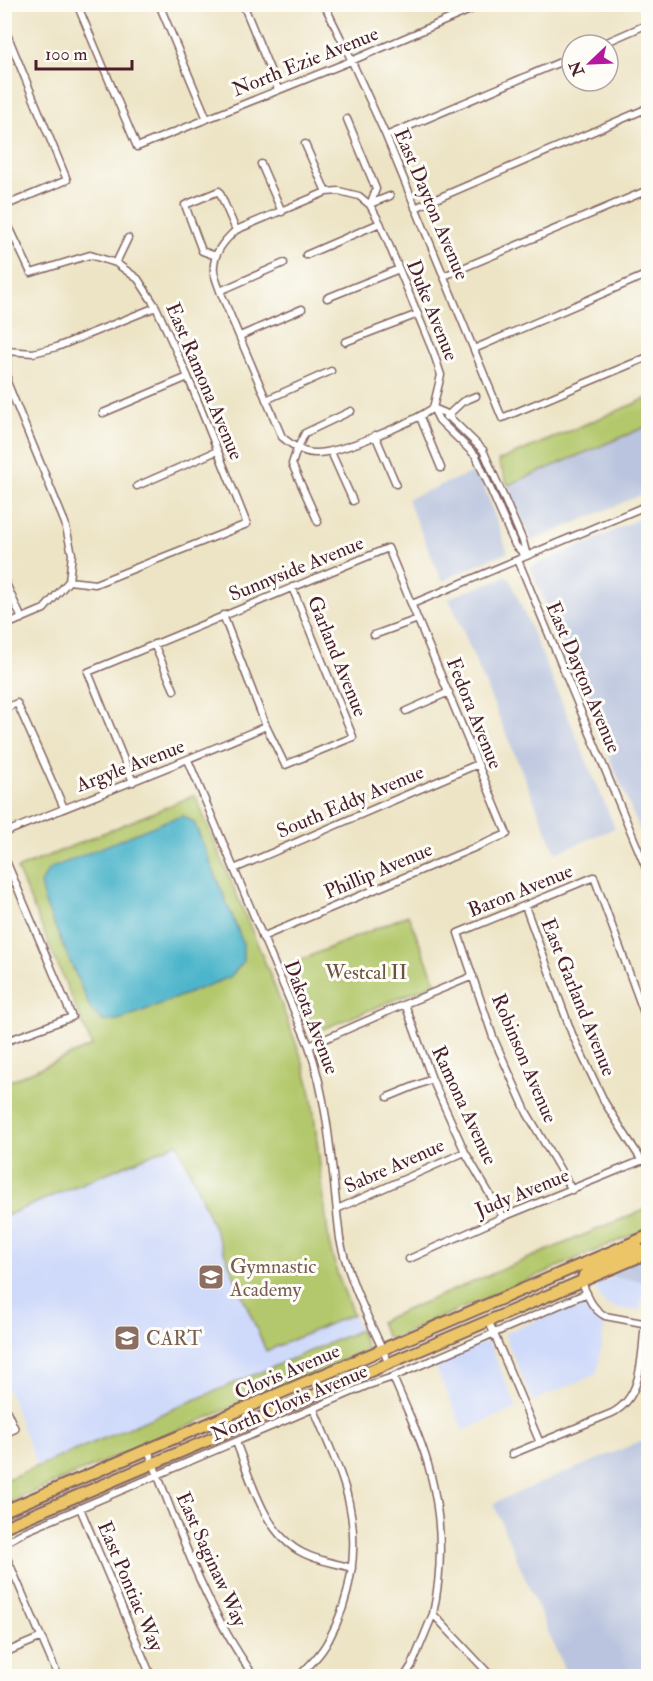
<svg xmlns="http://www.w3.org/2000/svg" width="653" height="1681" font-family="'IM FELL Double Pica',serif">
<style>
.built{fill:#cfdafa}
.industrial{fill:#bac4de}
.green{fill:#b3c86c;stroke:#7e744c;stroke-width:1.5}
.water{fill:#4db5cb;stroke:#4c6a7b;stroke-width:1.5}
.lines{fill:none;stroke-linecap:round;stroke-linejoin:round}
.minor-casing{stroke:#836461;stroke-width:9}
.primary-casing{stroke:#836461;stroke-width:14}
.minor{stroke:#fff;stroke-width:6}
.primary{stroke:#edc569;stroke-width:10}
.labels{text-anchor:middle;stroke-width:6;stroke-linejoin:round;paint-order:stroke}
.street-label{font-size:20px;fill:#4a1f2b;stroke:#fdfcf7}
.park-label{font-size:20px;fill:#6a523e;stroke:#fdfcf7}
.education-label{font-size:20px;fill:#785e54;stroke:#fdfcf7;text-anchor:start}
</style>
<rect width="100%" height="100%" fill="#fdfcf7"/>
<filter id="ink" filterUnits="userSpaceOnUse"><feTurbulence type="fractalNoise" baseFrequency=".0167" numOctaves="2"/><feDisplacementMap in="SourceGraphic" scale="12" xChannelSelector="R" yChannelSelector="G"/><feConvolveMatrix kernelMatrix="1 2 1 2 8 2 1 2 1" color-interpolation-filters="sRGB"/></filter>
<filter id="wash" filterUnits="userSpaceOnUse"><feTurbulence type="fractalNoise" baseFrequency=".008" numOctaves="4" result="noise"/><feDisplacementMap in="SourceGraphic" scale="24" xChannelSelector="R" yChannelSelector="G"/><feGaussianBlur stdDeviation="1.35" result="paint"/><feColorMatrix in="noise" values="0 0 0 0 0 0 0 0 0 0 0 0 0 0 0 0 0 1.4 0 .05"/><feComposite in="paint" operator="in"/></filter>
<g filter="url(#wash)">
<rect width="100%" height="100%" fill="#ede4c5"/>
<path class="built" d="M178,1142L266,1350L353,1314L360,1330L37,1466L5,1383V1216Z
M614,1277L645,1281L640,1311L615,1308L608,1305L602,1301L594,1285Z
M582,1301L591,1314L605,1323L597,1374L533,1401L504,1334Z
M488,1341L517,1408L463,1431L434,1363Z"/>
<path class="industrial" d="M648,426V492L532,541L508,485Z
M478,470L508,553L497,556L442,581L407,499Z
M648,514V850L530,567L599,538Z
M505,577L510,579L615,828L556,853L449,598Z
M648,1254V1282L599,1275Z
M648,1438V1676H567L493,1503Z"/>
<path class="green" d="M648,398V426L508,485L498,461Z
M195,795L269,972L303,1062L309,1084L313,1106L329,1243L338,1276L353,1314L266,1351L178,1143L5,1216V1083L92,1046L17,869Z
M408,915L436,983L318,1031L314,1029L284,967Z
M648,1208V1228L391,1339L386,1336L380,1322L387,1318Z
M360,1330L366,1345L364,1351L5,1504V1480Z"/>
<path class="water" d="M183,816L194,822L243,943V962L230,977L122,1019L104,1022L91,1010L44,901L40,884L49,869L166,821Z"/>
</g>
<g filter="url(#ink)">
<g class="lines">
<g class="minor-casing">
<path id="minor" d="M77,4L137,147L351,61L484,4
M159,4L207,119
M243,4L278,89
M324,4L348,53L386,136L502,418L648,357
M4,27L67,180L4,206
M600,45L648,24
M644,109L648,121
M347,119L376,189L370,205
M386,136L572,57
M305,144L326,192
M261,164L282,212
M339,191L359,196L370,205L380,223L434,354L441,375L433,408C413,422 339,454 315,453C302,453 292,445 282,437L220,291C218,285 215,278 214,272C212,254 224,241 236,230L326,192Z
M370,204L390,196
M415,208L648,108
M4,216L31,273L90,255L116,263L138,279L156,307L188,377L247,524L95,584L69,581
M306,255L380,223
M216,256L202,251L185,205L219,191L236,230
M116,263L128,238
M444,276L648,190
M220,291L284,263
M327,298L399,269
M240,336L302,309
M345,342L418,314
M474,349L648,274
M4,350L7,351V382L65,523L72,554L69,581
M7,351L33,353L57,347L156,307
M266,400L331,371
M433,408L445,413L483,450L523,541L527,556
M433,408L439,420L476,456L515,545L526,556
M103,413L188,377
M420,417L441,468
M446,417L462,402L476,396
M375,435L396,484
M331,452L353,501
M137,486L217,451
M318,522L292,464L297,449L305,433L351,411
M518,560L648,873
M4,579L22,619
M412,604L648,505
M223,615L266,726L285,765L353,737L292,587
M4,626L44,609L69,581
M374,635L418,619
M154,644L174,690
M4,709L17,703L64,808
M406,711L449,692
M188,760L309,1046C330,1108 332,1174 340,1239C349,1282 371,1323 389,1364
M133,782L88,672L388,548L507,834L262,937
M4,833C91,797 180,764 266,726
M4,856L72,1017L4,1042
M234,869L478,764
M525,906L572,1034L605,1103L642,1161
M405,1004L432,1079L465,1152L503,1217
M309,1046L405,1004L473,976
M388,1097L432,1079
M572,1190L527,1113L493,1037L458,933L594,877L648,1024
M337,1209L465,1152
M409,1259L503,1217L648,1158
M582,1282C588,1296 591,1308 605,1316L648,1324
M489,1322L540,1443
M393,1377C406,1408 422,1440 430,1472C442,1518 443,1567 433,1614L491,1676
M4,1405L15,1429L4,1434
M236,1442C251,1479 264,1534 303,1553C318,1561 336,1563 352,1568
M148,1450C178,1527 205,1608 254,1676
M512,1454L612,1413C644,1397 641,1354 645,1323
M80,1508L151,1676
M4,1543L26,1531L366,1386L393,1377L587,1293
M4,1551L58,1676
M4,1653L42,1637
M299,1676C310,1665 321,1654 328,1641C351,1600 359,1549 349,1503C342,1471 326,1440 314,1409
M405,1676L412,1665L433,1614"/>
</g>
<g class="primary-casing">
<path id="primary" d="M582,1282L584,1275L587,1272L638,1248
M4,1511L648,1236
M4,1527L648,1253"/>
</g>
<use href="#minor" class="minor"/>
<use href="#primary" class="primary"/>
</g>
</g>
<defs>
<g id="school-square" transform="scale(1.35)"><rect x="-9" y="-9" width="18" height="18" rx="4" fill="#8d6e63" stroke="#fdfcf7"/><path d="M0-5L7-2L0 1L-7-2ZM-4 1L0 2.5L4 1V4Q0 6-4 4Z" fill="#fff"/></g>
</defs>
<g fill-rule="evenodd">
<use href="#school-square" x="211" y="1277"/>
<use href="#school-square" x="127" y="1338"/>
</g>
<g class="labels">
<g class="street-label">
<text transform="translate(305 61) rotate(-22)" y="7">North Ezie Avenue</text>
<text transform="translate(432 204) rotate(67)" y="7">East Dayton Avenue</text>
<text transform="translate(433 310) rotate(68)" y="7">Duke Avenue</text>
<text transform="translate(205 381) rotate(67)" y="7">East Ramona Avenue</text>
<text transform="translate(296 568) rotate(-22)" y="7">Sunnyside Avenue</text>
<text transform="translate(338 656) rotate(68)" y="7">Garland Avenue</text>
<text transform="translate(584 677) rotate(67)" y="7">East Dayton Avenue</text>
<text transform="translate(475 713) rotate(68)" y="7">Fedora Avenue</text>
<text transform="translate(130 765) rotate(-21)" y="7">Argyle Avenue</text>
<text transform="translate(350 801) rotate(-23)" y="7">South Eddy Avenue</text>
<text transform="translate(378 870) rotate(-23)" y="7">Phillip Avenue</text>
<text transform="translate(520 890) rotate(-22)" y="7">Baron Avenue</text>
<text transform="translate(579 997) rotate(68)" y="7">East Garland Avenue</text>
<text transform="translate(312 1017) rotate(69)" y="7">Dakota Avenue</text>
<text transform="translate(525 1058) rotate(67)" y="7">Robinson Avenue</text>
<text transform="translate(465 1105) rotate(65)" y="7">Ramona Avenue</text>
<text transform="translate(394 1165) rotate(-24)" y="7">Sabre Avenue</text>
<text transform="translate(522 1192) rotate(-22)" y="7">Judy Avenue</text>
<text transform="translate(287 1371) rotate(-23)" y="7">Clovis Avenue</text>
<text transform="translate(289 1402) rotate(-23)" y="7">North Clovis Avenue</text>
<text transform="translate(212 1559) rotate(66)" y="7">East Saginaw Way</text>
<text transform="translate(131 1586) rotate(67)" y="7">East Pontiac Way</text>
</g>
<g class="park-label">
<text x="366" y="979">Westcal II</text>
</g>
<g class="education-label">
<text x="230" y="1273">Gymnastic<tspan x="230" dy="23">Academy</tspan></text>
<text x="146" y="1345">CART</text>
</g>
</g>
<rect width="653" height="1681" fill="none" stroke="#fdfcf7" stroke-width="24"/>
<g transform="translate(590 63) rotate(247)"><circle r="28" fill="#fdfcf7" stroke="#b5a4a5" stroke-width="1.5"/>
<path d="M0-4.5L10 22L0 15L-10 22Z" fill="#b5179e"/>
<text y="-9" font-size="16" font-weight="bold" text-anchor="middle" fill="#4a1f2b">N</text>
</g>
<path d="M36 60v9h96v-9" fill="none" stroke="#4a1f2b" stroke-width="3"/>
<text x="45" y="60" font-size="18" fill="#4a1f2b" stroke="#fdfcf7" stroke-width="4.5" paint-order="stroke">100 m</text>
</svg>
